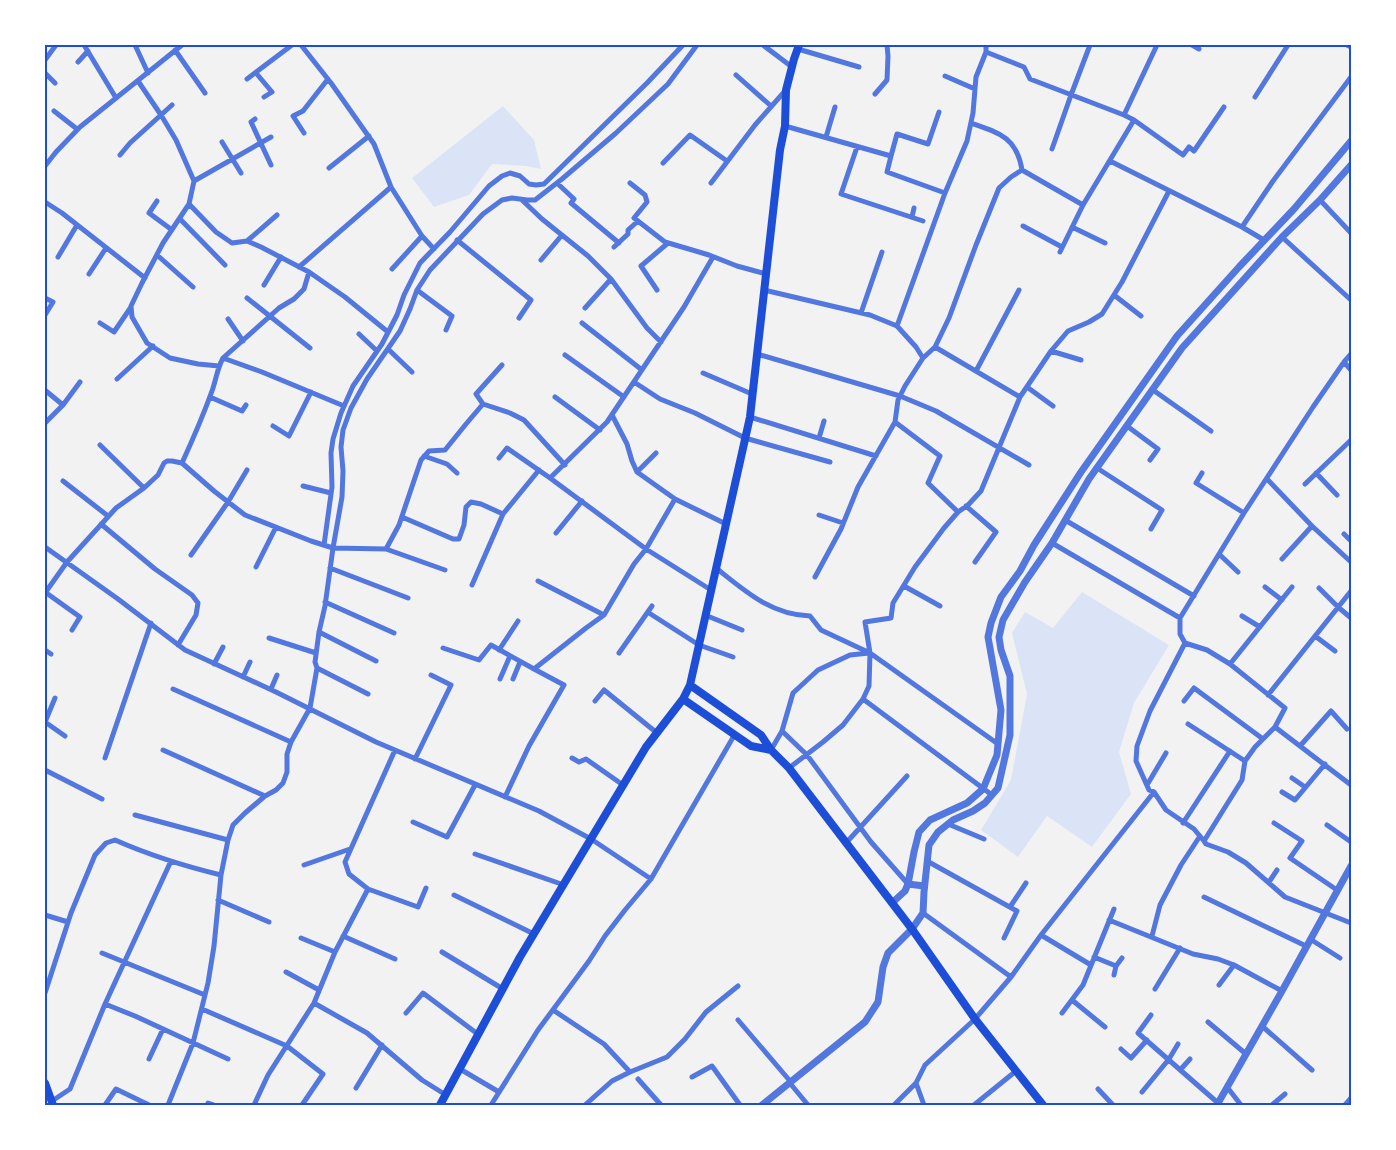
<svg xmlns="http://www.w3.org/2000/svg" width="1396" height="1150" font-family="Barlow,sans-serif">
<style>
.green{fill:#dbe4f7}
.lines{fill:none;stroke-linecap:round;stroke-linejoin:round}
.minor{stroke:#5277de;stroke-width:5}
.tertiary{stroke:#5277de;stroke-width:7}
.secondary{stroke:#1d4ed8;stroke-width:8}
.neatline{fill:none;stroke:#1d4ed8;stroke-width:2}
</style>
<rect width="100%" height="100%" fill="#f2f2f2"/>
<path class="green" d="M503,106L534,140L541,169L526,166L492,164L469,195L434,207L412,178Z
M1082,592L1169,645L1134,703L1119,752L1131,794L1092,847L1047,816L1018,857L981,830L1011,780L1027,694L1012,633L1025,612L1053,628Z"/>
<g class="lines">
<path class="minor" d="M84,45L116,98
M135,45L148,73
M301,45L331,83L374,144L391,187L422,236L434,249
M763,45L792,67
M1192,45L1199,49
M1347,45L1351,47
M798,49L859,67
M175,50L205,93
M986,52L1024,67L1030,79L1124,115L1134,120L1183,155L1189,147L1194,151L1224,107
M45,60L56,45
M78,62L88,51
M45,73L55,83
M256,73L272,92L264,97
M736,75L771,106
M945,76L975,89
M247,79L292,45
M138,81L161,115L176,140L194,181L189,204L163,243L142,283L131,306L132,317L147,343L170,358L198,364L219,366
M875,94L887,80L888,56L887,45
M1255,97L1288,45
M54,111L77,129
M1124,115L1157,45
M255,119L251,122L271,165
M971,123C1000,133 1017,138 1022,170L1083,205
M785,126L891,156L897,134L928,144L939,112
M304,133L293,116L303,111L328,79
M826,137L835,107
M222,142L241,173
M857,147L841,194L923,221
M1052,149L1071,95L1090,45
M120,155L130,143L172,105
M891,156L887,172L945,193
M1110,161L1242,227L1264,240
M663,163L690,135L727,161
M45,166L56,152L80,127L182,45
M329,168L369,136
M194,181L271,137
M557,183L574,199L571,203L619,243
M630,183L645,195L647,202L634,218L665,242L709,255L737,266L766,274
M711,183L755,125L785,91
M522,200L542,219L588,256L611,279L647,328L661,342
M1320,200L1351,233
M157,201L149,213L172,230
M45,202L62,213L145,278
M189,204L216,232L232,243L247,241L261,247L309,272L345,297L388,332
M912,217L914,208
M180,219L225,265
M1023,226L1062,247
M1072,227L1105,243
M1242,227L1273,181L1351,77
M1282,237L1351,300
M457,240L531,300L519,318
M247,241L277,215
M614,247L628,234V230L638,221
M1060,252L1083,205L1134,120
M157,255L193,287
M58,257L77,225
M541,260L562,235
M299,267L391,187
M392,269L422,236
M89,274L106,248
M264,285L281,257
M417,290L452,316L446,330
M657,290L641,266L668,243
M764,290L870,315L897,326L916,347L923,358
M1114,295L1141,316
M45,298L53,302L45,315
M247,298L310,348
M585,308L611,279
M861,313L882,252
M228,319L243,341
M100,323L114,332L131,307
M582,323L642,370
M897,326L945,193L967,141L973,113L976,77L986,52V45
M359,334L377,351
M935,347L1020,397
M388,349L412,372
M1051,351L1081,360
M757,354L900,396L936,411L1029,465
M1351,354L1344,362L1313,407L1244,513L1180,618V634L1185,643L1150,711L1137,746L1136,761L1149,790L1154,792L1166,810L1194,829L1204,841L1206,844L1228,852L1246,863L1285,897L1351,923
M565,355L624,397
M223,358L262,372L344,406
M1344,362L1351,370
M502,365L476,394L483,404L510,413L524,420L565,465
M976,371L1019,290
M703,373L752,394
M117,379L153,346
M634,382L660,399L695,413L745,438L830,462
M1027,387L1053,406
M1153,390L1211,431
M46,391L63,405
M210,397L242,411L246,405
M555,397L600,430
M612,415L627,444L632,461L637,472L675,499L726,524
M750,417L876,456
M895,422L940,456L928,483L958,512
M45,423L63,405L80,382
M273,426L289,436L311,392
M1127,426L1158,449L1150,460
M819,438L824,421
M100,445L144,488
M424,456L447,464L457,473
M499,458L507,448L550,478L646,549L711,590
M182,463C193,439 203,416 212,391C216,380 217,369 223,358L279,308L294,299L304,289L309,272
M1097,468L1162,510L1151,529
M637,472L656,453
M1202,473L1196,483L1244,513
M1316,473L1337,495
M550,478L607,422L684,307L713,257
M1267,479L1312,526L1351,562
M63,481L108,516
M1305,484L1351,440
M303,486L331,493
M966,506L996,532L975,562
M819,515L843,523
M402,517L453,539H459L464,525L466,507L471,502L481,504L503,514
M1065,520L1194,596
M101,524L155,569L192,595L198,603L196,615L178,645
M556,533L582,501
M1344,534L1351,541
M1052,543L1180,618
M324,545L332,487L331,453L333,439L341,413L353,386L382,344L397,315L404,295L420,263L450,232L489,186L502,176L510,173L520,176L529,184L536,185L544,184L647,83L683,45
M45,547L118,599L185,650L276,692L376,742L539,811L591,839L651,879
M386,549L399,525L421,460L429,451L445,450L466,424L483,404
M1219,554L1238,572
M191,555L228,502L247,470
M1282,559L1312,526
M256,567L276,527
M330,568L408,598
M716,568C745,591 771,615 810,616L821,630L870,653L998,744
M815,577L841,529L858,487L895,422L898,400L905,386L923,358L935,347L949,318L976,245L999,188L1011,177L1022,170
M538,581L604,615
M472,585L503,514L539,470
M904,586L940,606
M1265,587L1282,600
M1319,588L1338,607L1351,618
M45,592L80,617L72,630
M45,593L67,562L116,508L144,488L158,475L164,463L167,461H172L182,463L214,491L245,515L311,541L333,548L386,549L445,570
M325,602L394,633
M649,613L699,645L733,657
M705,615L742,630
M1242,616L1260,627
M319,632L376,661
M1315,636L1335,651
M269,638L316,653
M1185,643L1207,650L1230,664L1285,708L1275,727L1255,747L1245,761L1242,780L1204,841
M443,648L479,660L491,645L534,669
M45,650L51,654
M499,650L518,621
M619,653L652,606
M214,664L223,647
M1230,664L1292,587
M317,668L368,694
M243,677L250,662
M500,679L510,656
M513,679L520,662
M173,689L291,742
M271,689L277,675
M1268,695L1351,591
M863,699L992,795
M595,701L604,690L657,733
M1184,701L1194,688L1263,739
M45,722L55,698
M45,722L65,736
M1188,724L1245,761
M1275,727L1351,785
M782,731L807,755L871,842L908,884
M1300,746L1331,711L1347,729
M163,750L265,796
M771,750L782,731L793,693L818,670L850,655L869,653
M105,758L151,623
M572,758L579,762L586,759L623,785
M415,759L451,685L431,675
M789,768L823,742L843,725L863,699L869,686L870,653L865,622L891,618L893,603L915,567L944,528L958,512L968,505L981,491L1020,397L1051,351L1068,331L1089,322L1102,314L1122,282L1169,191
M45,770L102,799
M1292,778L1305,787
M1147,785L1166,753
M1282,792L1295,800L1325,764
M505,797L529,746L564,685L534,669L586,628L604,615L634,564L646,549L675,499
M135,815L228,840
M413,822L447,837L475,785
M1183,823L1230,751
M1274,823L1302,841L1290,858L1337,890
M948,824L984,839
M1327,825L1351,842
M846,843L907,776
M475,854L564,885
M927,861L1017,911L1004,938
M304,865L350,849
M1269,882L1277,870
M368,889L418,907L426,888
M454,895L534,934
M1204,897L1306,946
M218,900L269,922
M1010,907L1026,883
M923,913L1011,977
M45,915L68,922
M1109,920L1193,954L1218,959L1234,965L1282,991
M1041,935L1091,965
M343,936L395,959
M1152,936L1160,905L1181,865L1200,836
M301,938L335,952
M1310,939L1340,958
M442,952L503,989
M102,953L205,995
M1094,957L1116,966
M286,972L319,990
M1114,975L1116,966L1122,958
M1219,985L1234,965
M1155,989L1180,948
M45,993L71,913L95,855L106,843L115,840C149,855 184,866 221,875
M1072,1000L1105,1027
M314,1003L367,1033L422,1080L446,1095
M105,1004L135,1016L228,1059
M202,1009L287,1046L323,1074L302,1105
M553,1010L604,1044L630,1072
M406,1013L423,993L479,1035
M1062,1013L1083,985L1114,909
M1151,1015L1138,1033L1218,1103
M738,1020L790,1081
M1208,1022L1246,1054
M1262,1026L1312,1070
M1121,1049L1131,1058L1147,1040
M149,1059L163,1029
M460,1069L499,1092
M1181,1069L1190,1059
M692,1077L712,1066L740,1105
M638,1079L661,1105
M789,1082L808,1105
M916,1083L924,1105
M1227,1087L1241,1105
M356,1088L382,1045
M1098,1089L1113,1105
M1142,1092L1169,1059L1178,1044
M52,1101L70,1089L105,1004L171,861
M208,1103L214,1105
M105,1105L116,1089L149,1105
M168,1105L193,1043L208,983L214,946L221,875L228,840L233,825L245,813L265,796L276,790L283,783L287,772V754L291,742L310,708L317,668L315,662L319,632L325,606L333,548L342,497L343,471L341,447L343,430L351,408L367,379L400,331L410,309L417,290L430,270L483,214L502,200L512,198L527,200H535L562,179L616,133L668,84L697,45
M254,1105L268,1075L314,1003L335,952L368,889L349,874L345,862L395,750
M491,1105L538,1030L589,961L605,936L625,910L651,879L735,734
M585,1105L612,1081L630,1072L667,1057L685,1039L706,1012L738,986
M894,1105L916,1083L925,1065L975,1019L1011,977L1041,935L1154,792
M974,1105L1016,1071
M1272,1105L1285,1094
M1345,1105L1351,1098"/>
<path class="tertiary" d="M908,884L924,886
M893,902L905,891L908,884L914,852L919,832L930,820L967,803L983,789L997,755L1001,710L988,637L991,623L1001,597L1020,571L1034,545L1081,472L1177,336L1239,267L1294,209L1351,141
M762,1105L865,1022L878,1002L883,967L888,953L912,929L923,913L924,892L929,845L938,832L953,820L973,811L985,803L998,788L1010,735V676L1001,650L999,637L1003,620L1025,582L1052,543L1089,479L1182,348L1282,237L1320,200L1351,165
M1217,1105L1282,991L1351,866"/>
<path class="secondary" d="M690,685L761,735L771,750L789,768L912,929L975,1019L1043,1105
M683,699L751,746L771,750
M45,1083L53,1105
M440,1105L520,957L646,747L683,699L690,685L750,417L780,150L785,126L786,90L794,59L799,45"/>
</g>
<rect width="1396" height="1150" fill="none" stroke="#ffffff" stroke-width="92"/>
<rect x="46" y="46" width="1304" height="1058" class="neatline"/>
</svg>
